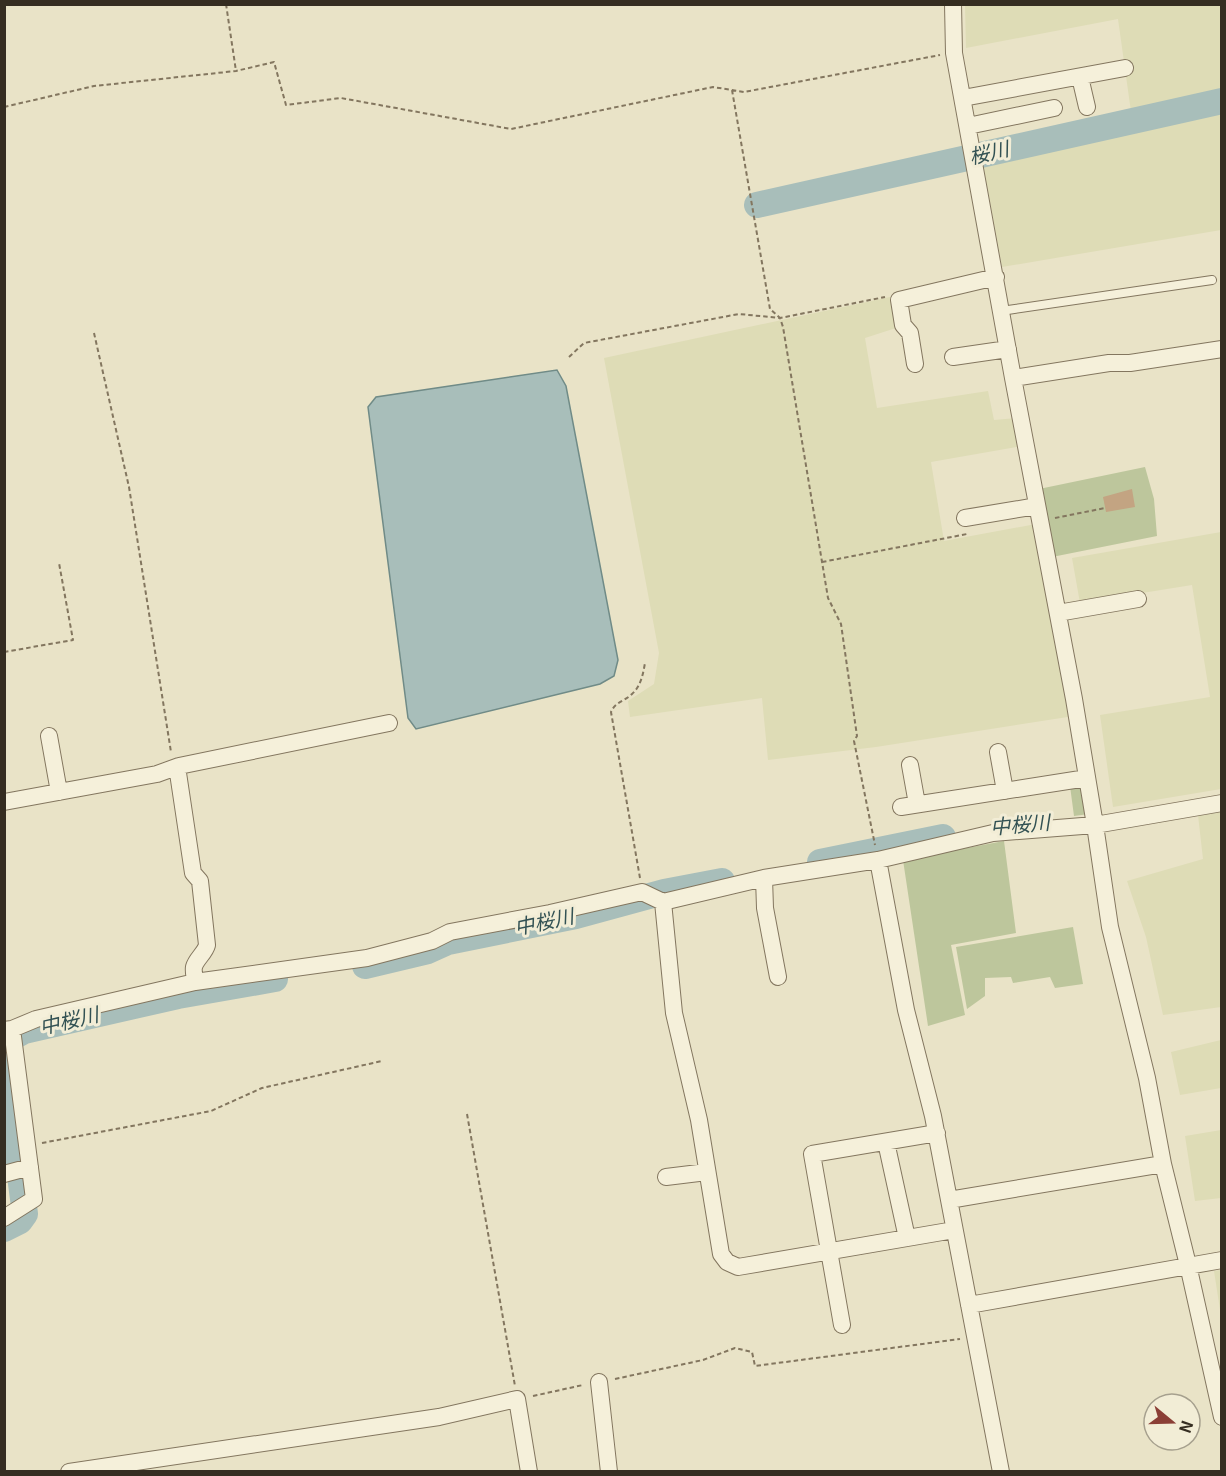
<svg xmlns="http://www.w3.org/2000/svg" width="1226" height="1476" font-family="Georgia,'Noto Sans JP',serif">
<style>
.farmland{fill:#dedcb6}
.green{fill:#bdc69c}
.water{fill:#a8beba;stroke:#708b87;stroke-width:1.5}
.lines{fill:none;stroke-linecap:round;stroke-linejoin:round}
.river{stroke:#a8beba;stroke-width:26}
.building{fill:#c3a482}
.service-casing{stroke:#83765f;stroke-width:10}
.minor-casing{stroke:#83765f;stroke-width:18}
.path{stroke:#83765f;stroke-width:2;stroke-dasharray:4.5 3;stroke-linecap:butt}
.service{stroke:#f5f0da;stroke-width:8}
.minor{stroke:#f5f0da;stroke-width:16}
.labels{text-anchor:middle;stroke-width:6;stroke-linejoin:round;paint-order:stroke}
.water-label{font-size:20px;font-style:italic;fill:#325153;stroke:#f2edd6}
</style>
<rect width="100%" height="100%" fill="#e9e3c7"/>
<path class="farmland" d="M965,5H1221V230L1002,267L982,160L1133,126L1118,19L966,48Z
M890,297L896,328L865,338L877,408L988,391L994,420L1017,418L1022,446L931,462L944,541L1036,524L1074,716L876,747L768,760L762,698L630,717L628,701L654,684L659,653L604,358Z
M1221,532V789L1113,807L1100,715L1210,697L1192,585L1080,603L1072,558Z
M1221,810V1007L1163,1015L1146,937L1127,881L1203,859L1198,815Z
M1221,1040V1088L1180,1095L1171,1052Z
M1221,1130V1198L1195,1201L1185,1136Z
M1221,1270H1222L1221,1316L1214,1271Z"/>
<path class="green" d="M1145,467L1154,499L1157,536L1052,557L1039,489Z
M1085,783L1089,814L1074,816L1070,786Z
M1004,841L1016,933L951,945L965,1015L928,1026L903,860Z
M1073,927L1083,984L1055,988L1050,977L1013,983L1011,977L985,978V996L967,1009L956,947Z"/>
<path class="water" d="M557,370L566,386L618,660L614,676L600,684L416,729L408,718L368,407L376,397Z"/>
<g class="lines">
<path class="river" d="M757,205L1222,101
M820,862L943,837
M365,966L428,951L448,942L576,916L664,892L722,881
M4,1042L24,1031L178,996L275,979
M4,1054L25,1214L20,1221L4,1229"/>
</g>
<path class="building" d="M1132,489L1135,507L1106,512L1103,497Z"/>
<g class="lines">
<g class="service-casing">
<path id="service" d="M1001,311L1212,280"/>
</g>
<g class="minor-casing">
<path id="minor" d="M953,4L954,53L1013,378L1074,699L1095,825L1110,927L1147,1078L1163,1164L1188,1265L1222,1417
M1080,77L1087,107
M963,98L1125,68
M968,126L1054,108
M953,357L1008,349
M915,364L910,333L903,325L899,300L996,277
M1013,378L1109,363H1130L1222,349
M965,518L1037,506
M1058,613L1138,599
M49,736L59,792
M998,752L1005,791
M910,765L917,804
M174,768L178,773L193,873L200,881L207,945C205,953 196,959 194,967C193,971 195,978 195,982
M4,802L157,774L179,766L389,723
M901,807L1087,778
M878,860L906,1010L933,1116L1001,1472
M764,878L765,908L778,977
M663,902L674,1013L699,1120L721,1254L727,1262L738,1267L954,1230
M4,1030L12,1029L36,1019L195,982L367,958L432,941L450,932L550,913L642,892L663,902L764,878L878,860L993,833L1095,825L1222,803
M886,1142L907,1238
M4,1174L30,1167
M666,1177L707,1172
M949,1200L1163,1164
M4,1218L34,1199L12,1029
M969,1305L1222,1260
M842,1325L812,1154L937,1133
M599,1382L609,1472
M69,1472L439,1417L517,1399L529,1472"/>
</g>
<path class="path" d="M226,4L236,71
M732,90L770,309L780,318L783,327L828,598L841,624L857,736L854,741L875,845
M4,107L94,86L236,71L274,62L286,105L341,98L511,129L713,87L744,92L940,55
M94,333L129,487L171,752
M569,357L584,343L739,314L780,318L885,297
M1055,518L1105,508
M822,562L967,534
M4,652L73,640L59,563
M640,878L611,712C615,702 625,701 632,694C641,686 643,674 645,663
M467,1114L515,1386
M42,1143L211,1111L262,1088L382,1061
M615,1379L703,1360L735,1348L752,1352L755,1366L960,1339
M533,1396L583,1385"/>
<use href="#service" class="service"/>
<use href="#minor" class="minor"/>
</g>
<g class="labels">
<g class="water-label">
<text transform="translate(989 153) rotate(-13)" y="7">桜川</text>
<text transform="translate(1020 825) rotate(-5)" y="7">中桜川</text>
<text transform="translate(544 922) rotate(-12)" y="7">中桜川</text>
<text transform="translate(69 1021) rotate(-13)" y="7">中桜川</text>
</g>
</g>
<rect width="1226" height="1476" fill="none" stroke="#352d21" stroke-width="12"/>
<g transform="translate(1172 1422) rotate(109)"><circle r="28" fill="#f2edd6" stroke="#a6a08e" stroke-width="1.5"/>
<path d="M0-4.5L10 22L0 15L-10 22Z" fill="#8b3f36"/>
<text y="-9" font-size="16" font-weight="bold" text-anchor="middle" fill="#352d21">N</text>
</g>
</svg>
